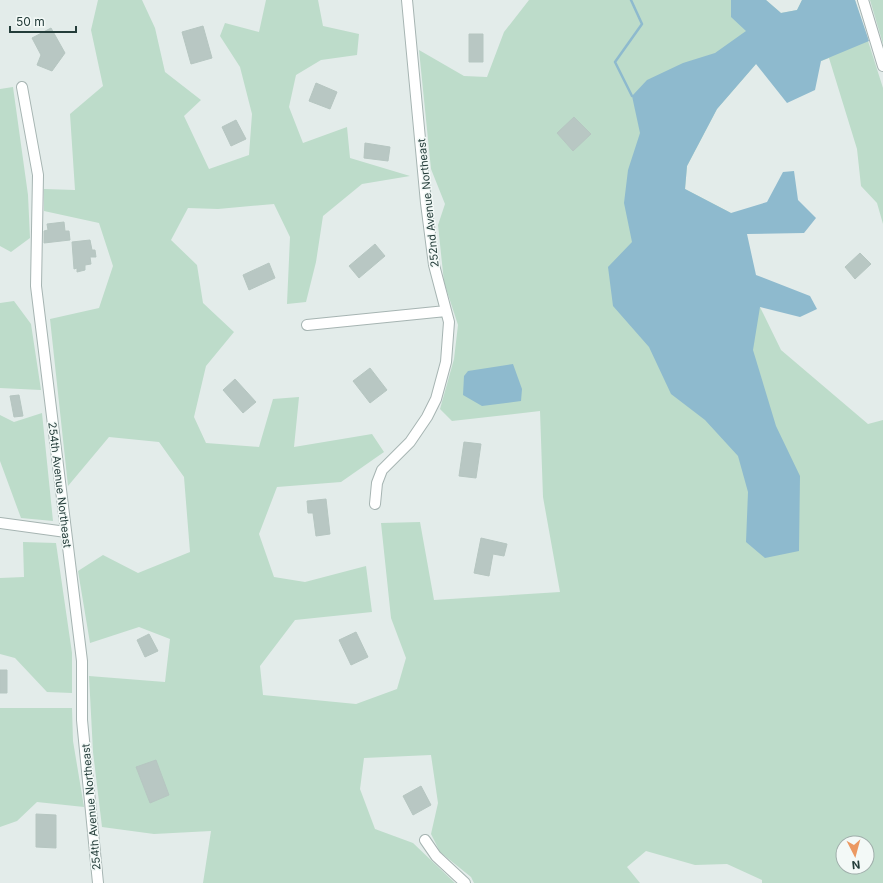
<svg xmlns="http://www.w3.org/2000/svg" width="883" height="883" font-family="Inter,sans-serif">
<style>
.green{fill:#bddcca;fill-rule:evenodd}
.water{fill:#8ebace}
.lines{fill:none;stroke-linecap:round;stroke-linejoin:round}
.stream{stroke:#8ebace;stroke-width:2.5}
.building{fill:#b8c7c3;stroke:#b6c6c1}
.minor-casing{stroke:#a6b4b2;stroke-width:12}
.minor{stroke:#fff;stroke-width:10}
.labels{text-anchor:middle;stroke-width:3;stroke-linejoin:round;paint-order:stroke}
.street-label{font-size:11px;fill:#243d3a;stroke:#f3f9f7}
</style>
<rect width="100%" height="100%" fill="#e3ecea"/>
<path class="green" d="M98,0H142L155,28L165,72L201,100L184,116L209,169L249,155L252,114L240,67L220,36L225,23L259,32L266,0H318L323,26L359,34L357,55L321,60L296,75L289,107L303,143L347,127L350,158L410,176L362,184L323,216L316,262L306,302L287,304L290,237L274,204L218,209L188,208L171,240L197,265L203,303L234,332L206,366L194,417L206,443L259,447L273,399L299,397L294,447L372,434L384,452L341,482L277,487L259,534L274,577L305,582L366,566L372,612L295,620L260,666L263,695L356,704L397,689L406,658L391,618L381,523L420,522L434,600L560,592L543,497L540,411L452,421L440,409L454,359L458,325L444,282L438,225L445,204L431,169L419,50L464,76L487,77L504,32L529,0H766L781,13L797,10L802,0H855L883,88V224L877,203L861,186L857,149L829,58L801,69L756,64L717,109L687,166L685,189L731,213L760,307L781,350L868,424L883,420V883H762V880L727,864L695,865L646,851L627,867L640,883H474L471,877L440,852L431,834L438,803L431,755L364,758L360,789L375,829L413,843L455,883H203L211,831L154,834L102,827L93,752L89,676L165,682L170,639L139,627L90,643L78,571L103,555L138,573L190,552L184,477L159,442L109,437L68,486L50,319L99,308L113,266L99,223L44,211V189L75,190L70,114L103,86L91,30ZM843,843H867V867H843Z
M870,0H883V44Z
M13,87L28,195L30,238L11,252L0,246V89Z
M14,301L31,324L41,390L0,388V303Z
M42,413L53,521L21,518L0,461V415L14,422Z
M23,542L56,543L72,653V693L47,692L15,658L0,654V578L24,577Z
M0,708H72L73,741L84,807L37,802L17,821L0,827Z"/>
<path class="water" d="M731,0H766L781,13L797,10L802,0H855L869,41L821,61L815,90L787,103L756,64L717,109L687,166L685,189L731,213L767,202L783,172L794,171L798,200L816,218L804,233L747,234L756,275L810,296L817,309L800,317L760,307L753,350L776,426L800,476L799,551L765,558L746,542L748,492L738,456L705,420L671,394L649,347L613,306L608,267L632,242L624,203L628,170L640,133L632,96L647,80L683,63L715,53L746,31L731,17Z
M513,364L522,389L521,401L482,406L463,395L464,376L468,371Z"/>
<g class="lines">
<path class="stream" d="M631,0L642,24L615,62L632,96"/>
</g>
<path class="building" d="M203,26L212,58L191,64L182,32Z
M51,28L65,53L52,71L37,65L41,55L32,38Z
M469,34H483V62H469Z
M316,83L337,92L330,109L309,101Z
M574,117L591,134L573,151L557,133Z
M236,120L246,139L231,146L222,127Z
M365,143L390,147L388,161L364,158Z
M64,222L65,231H69L70,240L44,243V231L48,230L47,224Z
M90,240L92,250H95L96,257H90L91,264L85,265V270L77,272V268L74,269L72,242Z
M375,244L385,256L359,278L349,266Z
M860,253L871,264L855,279L845,267Z
M269,263L275,278L249,290L243,275Z
M370,368L387,390L370,403L353,381Z
M235,379L256,402L243,413L223,390Z
M19,395L23,416L14,417L10,396Z
M464,442L481,444L476,478L459,476Z
M326,499L330,534L316,536L313,513H308L307,501Z
M481,538L507,544L504,556L493,554L489,576L474,573Z
M356,632L368,657L351,665L339,640Z
M149,634L158,651L145,657L137,640Z
M0,670H7V693H0Z
M156,760L169,795L150,803L136,767Z
M421,786L431,805L413,815L403,796Z
M36,814L56,815V848L36,847Z"/>
<g class="lines">
<g class="minor-casing">
<path id="minor" d="M863,0L883,66
M22,87L38,175L36,286L82,661V720L98,883
M307,325L446,311
M375,504L377,483L382,470L410,442L427,417L436,399L446,362L449,322L434,265L426,203L407,0
M0,523L66,532
M425,840L436,856L465,883"/>
</g>
<use href="#minor" class="minor"/>
</g>
<g class="labels">
<g class="street-label">
<text transform="translate(428 203) rotate(-96)" y="4">252nd Avenue Northeast</text>
<text transform="translate(60 485) rotate(83)" y="4">254th Avenue Northeast</text>
<text transform="translate(91 807) rotate(-95)" y="4">254th Avenue Northeast</text>
</g>
</g>
<g transform="translate(855 855) rotate(174)"><circle r="19" fill="#f3f9f7" stroke="#a0aeab"/>
<path d="M0-3L7 15L0 10L-7 15Z" fill="#eb9962"/>
<text y="-6" font-size="11" font-weight="bold" text-anchor="middle" fill="#243d3a">N</text>
</g>
<path d="M10 26v6h66v-6" fill="none" stroke="#243d3a" stroke-width="2"/>
<text x="16" y="26" font-size="12" fill="#243d3a" stroke="#f3f9f7" stroke-width="3" paint-order="stroke">50 m</text>
</svg>
